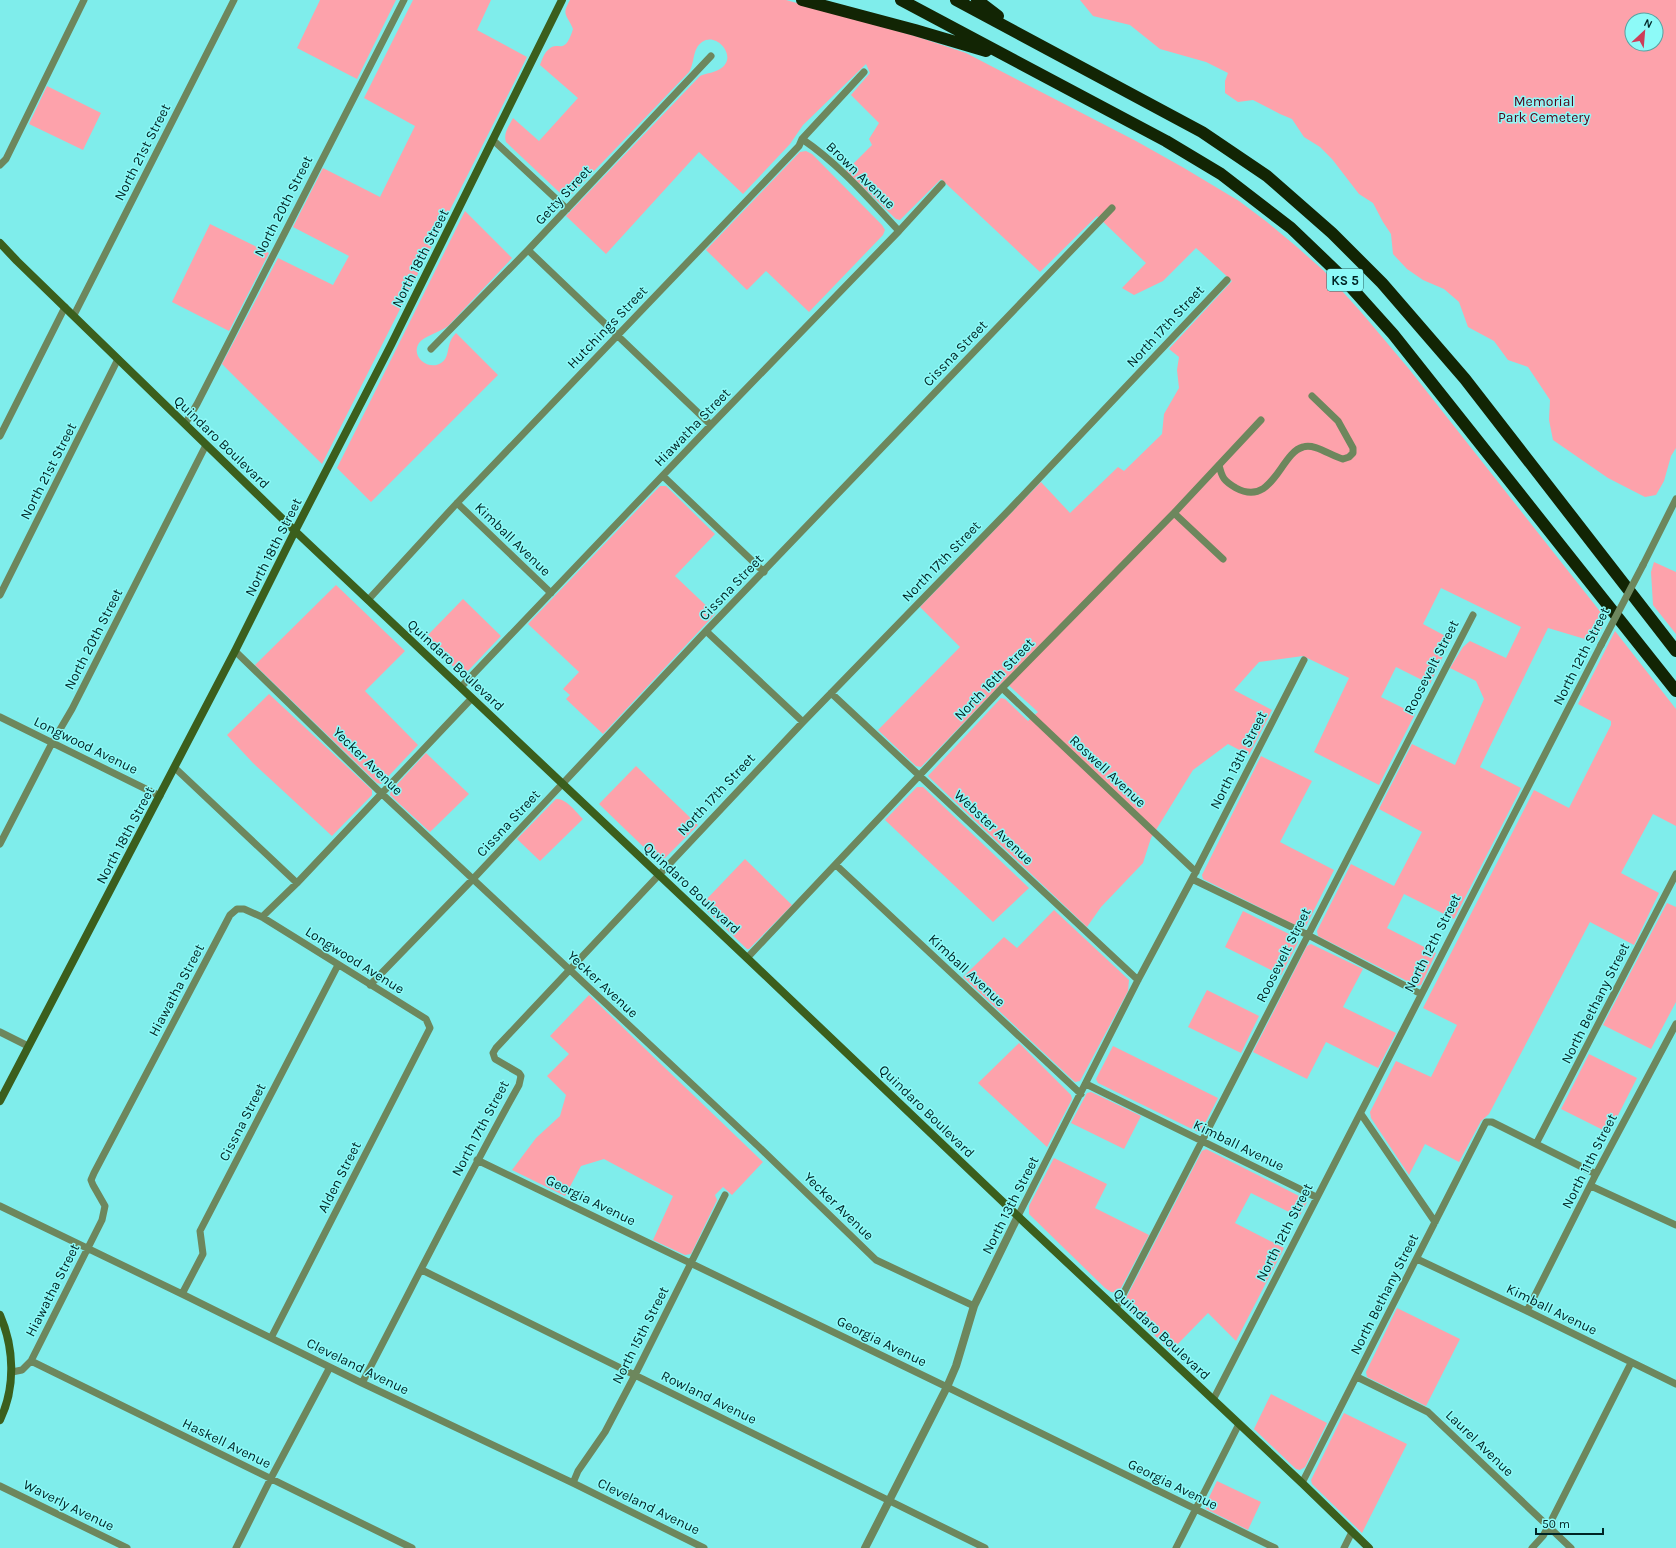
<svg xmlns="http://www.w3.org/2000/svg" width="1676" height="1548" font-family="Karla,sans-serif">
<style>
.green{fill:#fda2ab;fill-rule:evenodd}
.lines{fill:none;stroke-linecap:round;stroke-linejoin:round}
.minor{stroke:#6d875d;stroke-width:7}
.tertiary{stroke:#6d875d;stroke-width:8}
.secondary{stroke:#3b5f1d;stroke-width:8}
.motorway{stroke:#122504;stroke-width:12}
.minor-bridge{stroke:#6d875d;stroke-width:7}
.labels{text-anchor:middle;stroke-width:3;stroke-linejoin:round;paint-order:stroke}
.shield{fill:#8dfaf8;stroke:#2a6464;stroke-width:1}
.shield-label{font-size:13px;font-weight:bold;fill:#002424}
.park-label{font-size:14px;fill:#520319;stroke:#8dfaf8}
.street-label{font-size:14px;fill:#002424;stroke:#8dfaf8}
</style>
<rect width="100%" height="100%" fill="#7fedeb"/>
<path class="green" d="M320,0H396L357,79L297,48Z
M413,0H491L477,30L527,57L322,464L222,364L278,258L333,285L349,256L293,227L323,168L380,197L415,126L364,98Z
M570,0H786L915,36L966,53L1136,141L1184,168L1239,201L1267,222L1297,247L1324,271L1361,312L1409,369L1606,619L1595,642L1548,628L1480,767L1521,788L1454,919L1404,894L1387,928L1436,953L1421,985L1417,986L1318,936L1317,931L1351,864L1394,886L1422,832L1379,809L1412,744L1455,765L1484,699L1476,681L1450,668L1463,647L1470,641L1506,658L1521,627L1441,588L1423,624L1451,639L1430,684L1396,667L1381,697L1415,714L1379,785L1314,752L1349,678L1303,656L1259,662L1234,690L1272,710L1249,755L1228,744L1193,770L1151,838L1143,863L1101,907L1087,927L928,776L1001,698L1005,699L1028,721L1038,712L1004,681L921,767L916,766L878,730L960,647L920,607L1041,482L1070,513L1118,467L1124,471L1162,434L1164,414L1179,388L1177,370L1179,357L1169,349L1232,281L1196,248L1163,281L1134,295L1122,288L1146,263L1097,216L1040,272L941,179L900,220L896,219L846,171L872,145L869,139L879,123L851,95L870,73L866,64L803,125L790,144L743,194L699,152L606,254L566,216L700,76C706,73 714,73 720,69C739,58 717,31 702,42C692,49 695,63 689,72L572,194L566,195L560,193L506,142C503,133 509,126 513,118L539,141L578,98L540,65C542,60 544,53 548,50C558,39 564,58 573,29C567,14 561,16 570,0Z
M1080,0H1676V448L1671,456L1664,481L1656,495L1645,497L1608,478L1553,440L1549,420L1550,400L1528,367L1508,360L1494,341L1468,327L1459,302L1444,289L1423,280L1407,269L1393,254L1391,234L1383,222L1373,203L1359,194L1332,159L1320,147L1304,137L1292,119L1280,114L1253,100L1238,102L1225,93V81L1228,73L1206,62L1160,49L1130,25L1093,16ZM1632,20H1656V44H1632Z
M47,86L101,113L83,150L29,124Z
M806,151L812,154L882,225L885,230L883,235L809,312L766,271L747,290L706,250L800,152Z
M465,211L512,258L448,326C440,332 424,336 419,343C410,357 429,371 441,363C449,358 447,348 451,340C452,338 454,335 456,333L498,375L371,502L337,468Z
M210,224L269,253L229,331L172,302Z
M660,486H666L715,534L675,576L715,614L603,734L566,699L570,695L563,689L579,672L528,624Z
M1654,562L1676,572V634L1653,605L1651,572Z
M336,585L405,651L365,691L418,745L381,784L377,783L255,665Z
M463,599L501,636L466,673H460L424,639Z
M1615,631L1676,709V826L1653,814L1621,873L1659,893L1634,945L1590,922L1489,1114L1481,1121L1459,1162L1425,1144L1409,1175L1371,1118L1370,1112L1396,1061L1431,1077L1457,1025L1423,1008L1534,790L1569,808L1611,725V721L1578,704Z
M269,694L372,790V795L332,836L253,763L227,735Z
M426,753L469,794L430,832L390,795L391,791Z
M1261,756L1312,781L1280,842L1334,870L1306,926L1303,929L1203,879L1202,875Z
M636,766L698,825L662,861L656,859L599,804Z
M917,787H923L1029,888L993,922L885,820Z
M556,799C566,798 576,812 583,819L540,861L517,839Z
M745,859L792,905L749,949H747L701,905Z
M1667,903L1676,907V1002L1651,1049L1603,1025Z
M1054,910L1129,980L1128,991L1080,1081L1075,1082L963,977L1004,937L1017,948Z
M1243,911L1297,938L1298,942L1281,975L1225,947Z
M1311,944L1363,969L1343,1007L1396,1033L1378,1068L1326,1042L1307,1079L1253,1052L1307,946Z
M1207,990L1259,1016L1241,1053L1188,1027Z
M589,995L763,1162L732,1195L723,1187L715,1195L717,1200L691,1254L685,1255L653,1240L673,1196L604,1159L581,1166L565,1196L512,1170L536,1138L560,1116L566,1095L547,1076L569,1054L550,1036Z
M1019,1043L1071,1095L1072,1099L1047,1147L978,1083Z
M1113,1046L1218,1098L1201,1131L1198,1132L1098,1083L1096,1079Z
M1589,1054L1637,1078L1609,1133L1561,1109Z
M1091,1092L1141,1116L1124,1149L1071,1123L1087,1093Z
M1206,1149L1305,1199L1307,1202L1299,1217L1251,1193L1235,1223L1284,1248L1236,1341L1208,1313L1171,1351L1126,1308L1125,1300L1202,1151Z
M1054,1158L1107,1184L1095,1208L1149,1235L1121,1288L1117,1293L1111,1292L1105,1288L1029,1214V1206Z
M1397,1308L1460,1339L1426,1406L1367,1377L1366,1372Z
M1271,1394L1327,1423L1305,1467L1300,1470L1296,1469L1254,1429Z
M1344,1413L1407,1444L1362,1533L1312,1484L1311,1480Z
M1217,1481L1261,1502L1248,1530L1206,1509L1205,1506Z"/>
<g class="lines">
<path class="minor" d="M802,139C839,164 869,199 899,231
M493,140L567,209
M0,165L6,159L84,0
M528,250L711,425
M74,315L234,0
M431,349L528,250L711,56
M185,424L197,404L404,0
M0,436L65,307
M1219,465C1222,478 1224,481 1236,488C1273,508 1280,453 1303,447C1315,443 1331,456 1343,459L1349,457L1353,453V448L1338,421L1312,396
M663,476L764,572
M457,503L551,593
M1174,513L1223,559
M1643,565L1676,499
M0,595L118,359
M368,600L457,503L799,146L802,139L864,72
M706,631L803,722
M235,651L381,793L759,1147L876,1260L974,1306
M461,687L711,425L899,231L942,184
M1002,688L1196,872
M831,693L1138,980
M0,717L160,796
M175,768L297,883
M0,844L52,743L72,709L206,445
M836,865L1081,1094
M1192,879L1308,935L1421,994
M262,917L297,883L472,698
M747,958L1002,688L1174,513L1261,420
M370,985L473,879L706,631L1112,208
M0,1032L28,1046
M1086,1084L1316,1197
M1361,1114L1435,1222
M1536,1144L1676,874
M477,1160L947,1387L1275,1548
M1591,1186L1676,1225
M0,1206L182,1294L362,1383L573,1483L704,1548
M1018,1216L1138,980L1192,879L1304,660
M1417,1259L1527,1311L1676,1384
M422,1270L985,1548
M182,1294L203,1254L200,1231L338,965
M1116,1308L1473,615
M1527,1311L1596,1174L1676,1024
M31,1361L412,1548
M12,1372L22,1370L31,1361L102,1220L105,1206L93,1185L91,1180L94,1173L230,915L237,909H244L262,917L426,1019L430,1028L271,1338
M1357,1377L1428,1412L1571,1548
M362,1383C414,1284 464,1183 519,1085L521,1076L519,1073L495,1059L493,1053L496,1048L803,722L1011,508L1227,280
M1213,1400L1601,645
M573,1483L578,1471L605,1432L635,1375L725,1195
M1302,1483L1486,1122H1492L1596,1174
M0,1486L127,1548
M236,1548L271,1478L330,1367
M1176,1548L1239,1424
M1344,1548L1352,1532
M1532,1548L1543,1536L1548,1527L1631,1363"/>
<path class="tertiary" d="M865,1548L947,1387L956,1366L974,1306L1018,1216"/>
<path class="secondary" d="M0,243L17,261L295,531L747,958L1025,1223L1302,1483L1369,1548
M0,1101L235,651L295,531L391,345L562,0
M0,1315C14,1347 16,1387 0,1420"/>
<path class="motorway" d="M802,0L915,30L986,51
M901,0L1166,141L1221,174L1291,228L1340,275L1393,334L1676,691
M956,0L1202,132L1267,176L1332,233L1382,283L1465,379L1676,651
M977,0L998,16"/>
<path class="minor-bridge" d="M1601,645L1643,565"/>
</g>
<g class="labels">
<rect class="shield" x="1327" y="269" width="36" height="22" rx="3"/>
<g class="shield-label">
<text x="1345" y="285">KS 5</text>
</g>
<g class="park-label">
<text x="1544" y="106">Memorial<tspan x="1544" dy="16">Park Cemetery</tspan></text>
</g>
<g class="street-label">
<text transform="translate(142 152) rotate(-63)" y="5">North 21st Street</text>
<text transform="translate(861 175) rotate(44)" y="5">Brown Avenue</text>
<text transform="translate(563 195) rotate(-47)" y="5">Getty Street</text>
<text transform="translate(283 206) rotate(-63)" y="5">North 20th Street</text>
<text transform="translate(420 258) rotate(-63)" y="5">North 18th Street</text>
<text transform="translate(1165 326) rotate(-47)" y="5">North 17th Street</text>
<text transform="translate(607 327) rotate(-46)" y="5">Hutchings Street</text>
<text transform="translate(955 353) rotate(-46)" y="5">Cissna Street</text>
<text transform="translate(692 427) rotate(-46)" y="5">Hiawatha Street</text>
<text transform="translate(222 442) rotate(44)" y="5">Quindaro Boulevard</text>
<text transform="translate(48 471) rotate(-63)" y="5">North 21st Street</text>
<text transform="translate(513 539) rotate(44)" y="5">Kimball Avenue</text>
<text transform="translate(273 547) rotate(-63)" y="5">North 18th Street</text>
<text transform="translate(941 561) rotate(-46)" y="5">North 17th Street</text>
<text transform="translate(731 587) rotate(-46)" y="5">Cissna Street</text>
<text transform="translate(93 639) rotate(-63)" y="5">North 20th Street</text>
<text transform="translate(1581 656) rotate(-63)" y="5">North 12th Street</text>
<text transform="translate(456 665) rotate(43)" y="5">Quindaro Boulevard</text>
<text transform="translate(1431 667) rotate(-63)" y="5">Roosevelt Street</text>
<text transform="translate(994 679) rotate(-46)" y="5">North 16th Street</text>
<text transform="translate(86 745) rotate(26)" y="5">Longwood Avenue</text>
<text transform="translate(1238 760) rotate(-63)" y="5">North 13th Street</text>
<text transform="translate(368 761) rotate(44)" y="5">Yecker Avenue</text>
<text transform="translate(1108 771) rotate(43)" y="5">Roswell Avenue</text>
<text transform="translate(716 794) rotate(-47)" y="5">North 17th Street</text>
<text transform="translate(508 823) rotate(-47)" y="5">Cissna Street</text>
<text transform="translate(994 827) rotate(43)" y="5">Webster Avenue</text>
<text transform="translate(125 835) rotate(-62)" y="5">North 18th Street</text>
<text transform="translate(692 888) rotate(43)" y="5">Quindaro Boulevard</text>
<text transform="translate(1432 943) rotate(-63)" y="5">North 12th Street</text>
<text transform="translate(1283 955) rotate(-63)" y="5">Roosevelt Street</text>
<text transform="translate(355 960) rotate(32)" y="5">Longwood Avenue</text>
<text transform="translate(967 970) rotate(43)" y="5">Kimball Avenue</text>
<text transform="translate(603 984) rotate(43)" y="5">Yecker Avenue</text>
<text transform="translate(176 990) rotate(-62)" y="5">Hiawatha Street</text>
<text transform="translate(1595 1003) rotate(-63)" y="5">North Bethany Street</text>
<text transform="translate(927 1111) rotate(44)" y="5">Quindaro Boulevard</text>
<text transform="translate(242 1122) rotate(-63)" y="5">Cissna Street</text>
<text transform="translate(480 1128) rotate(-62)" y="5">North 17th Street</text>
<text transform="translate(1239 1145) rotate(26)" y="5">Kimball Avenue</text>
<text transform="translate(1589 1161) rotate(-63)" y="5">North 11th Street</text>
<text transform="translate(339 1177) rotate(-63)" y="5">Alden Street</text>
<text transform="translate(591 1200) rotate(26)" y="5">Georgia Avenue</text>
<text transform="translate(1010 1205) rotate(-63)" y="5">North 13th Street</text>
<text transform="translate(839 1206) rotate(44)" y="5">Yecker Avenue</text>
<text transform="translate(1284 1232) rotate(-63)" y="5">North 12th Street</text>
<text transform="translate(52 1290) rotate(-63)" y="5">Hiawatha Street</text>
<text transform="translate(1384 1294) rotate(-63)" y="5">North Bethany Street</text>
<text transform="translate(1552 1309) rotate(26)" y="5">Kimball Avenue</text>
<text transform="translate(1162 1334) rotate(43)" y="5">Quindaro Boulevard</text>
<text transform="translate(640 1335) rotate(-63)" y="5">North 15th Street</text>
<text transform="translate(882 1341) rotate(26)" y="5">Georgia Avenue</text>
<text transform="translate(358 1366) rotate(26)" y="5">Cleveland Avenue</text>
<text transform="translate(709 1397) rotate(26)" y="5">Rowland Avenue</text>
<text transform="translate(227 1443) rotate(26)" y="5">Haskell Avenue</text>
<text transform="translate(1480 1443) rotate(44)" y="5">Laurel Avenue</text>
<text transform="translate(1173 1484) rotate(26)" y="5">Georgia Avenue</text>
<text transform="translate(69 1505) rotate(26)" y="5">Waverly Avenue</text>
<text transform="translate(649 1506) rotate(26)" y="5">Cleveland Avenue</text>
</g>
</g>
<g transform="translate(1644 32) rotate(26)"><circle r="19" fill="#8dfaf8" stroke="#55a4a3"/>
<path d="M0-3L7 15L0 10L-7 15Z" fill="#cd3d59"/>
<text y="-6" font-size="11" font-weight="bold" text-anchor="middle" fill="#002424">N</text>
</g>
<path d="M1536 1528v6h67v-6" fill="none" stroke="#002424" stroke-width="2"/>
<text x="1542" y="1528" font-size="12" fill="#002424" stroke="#8dfaf8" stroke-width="3" paint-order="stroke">50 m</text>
</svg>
